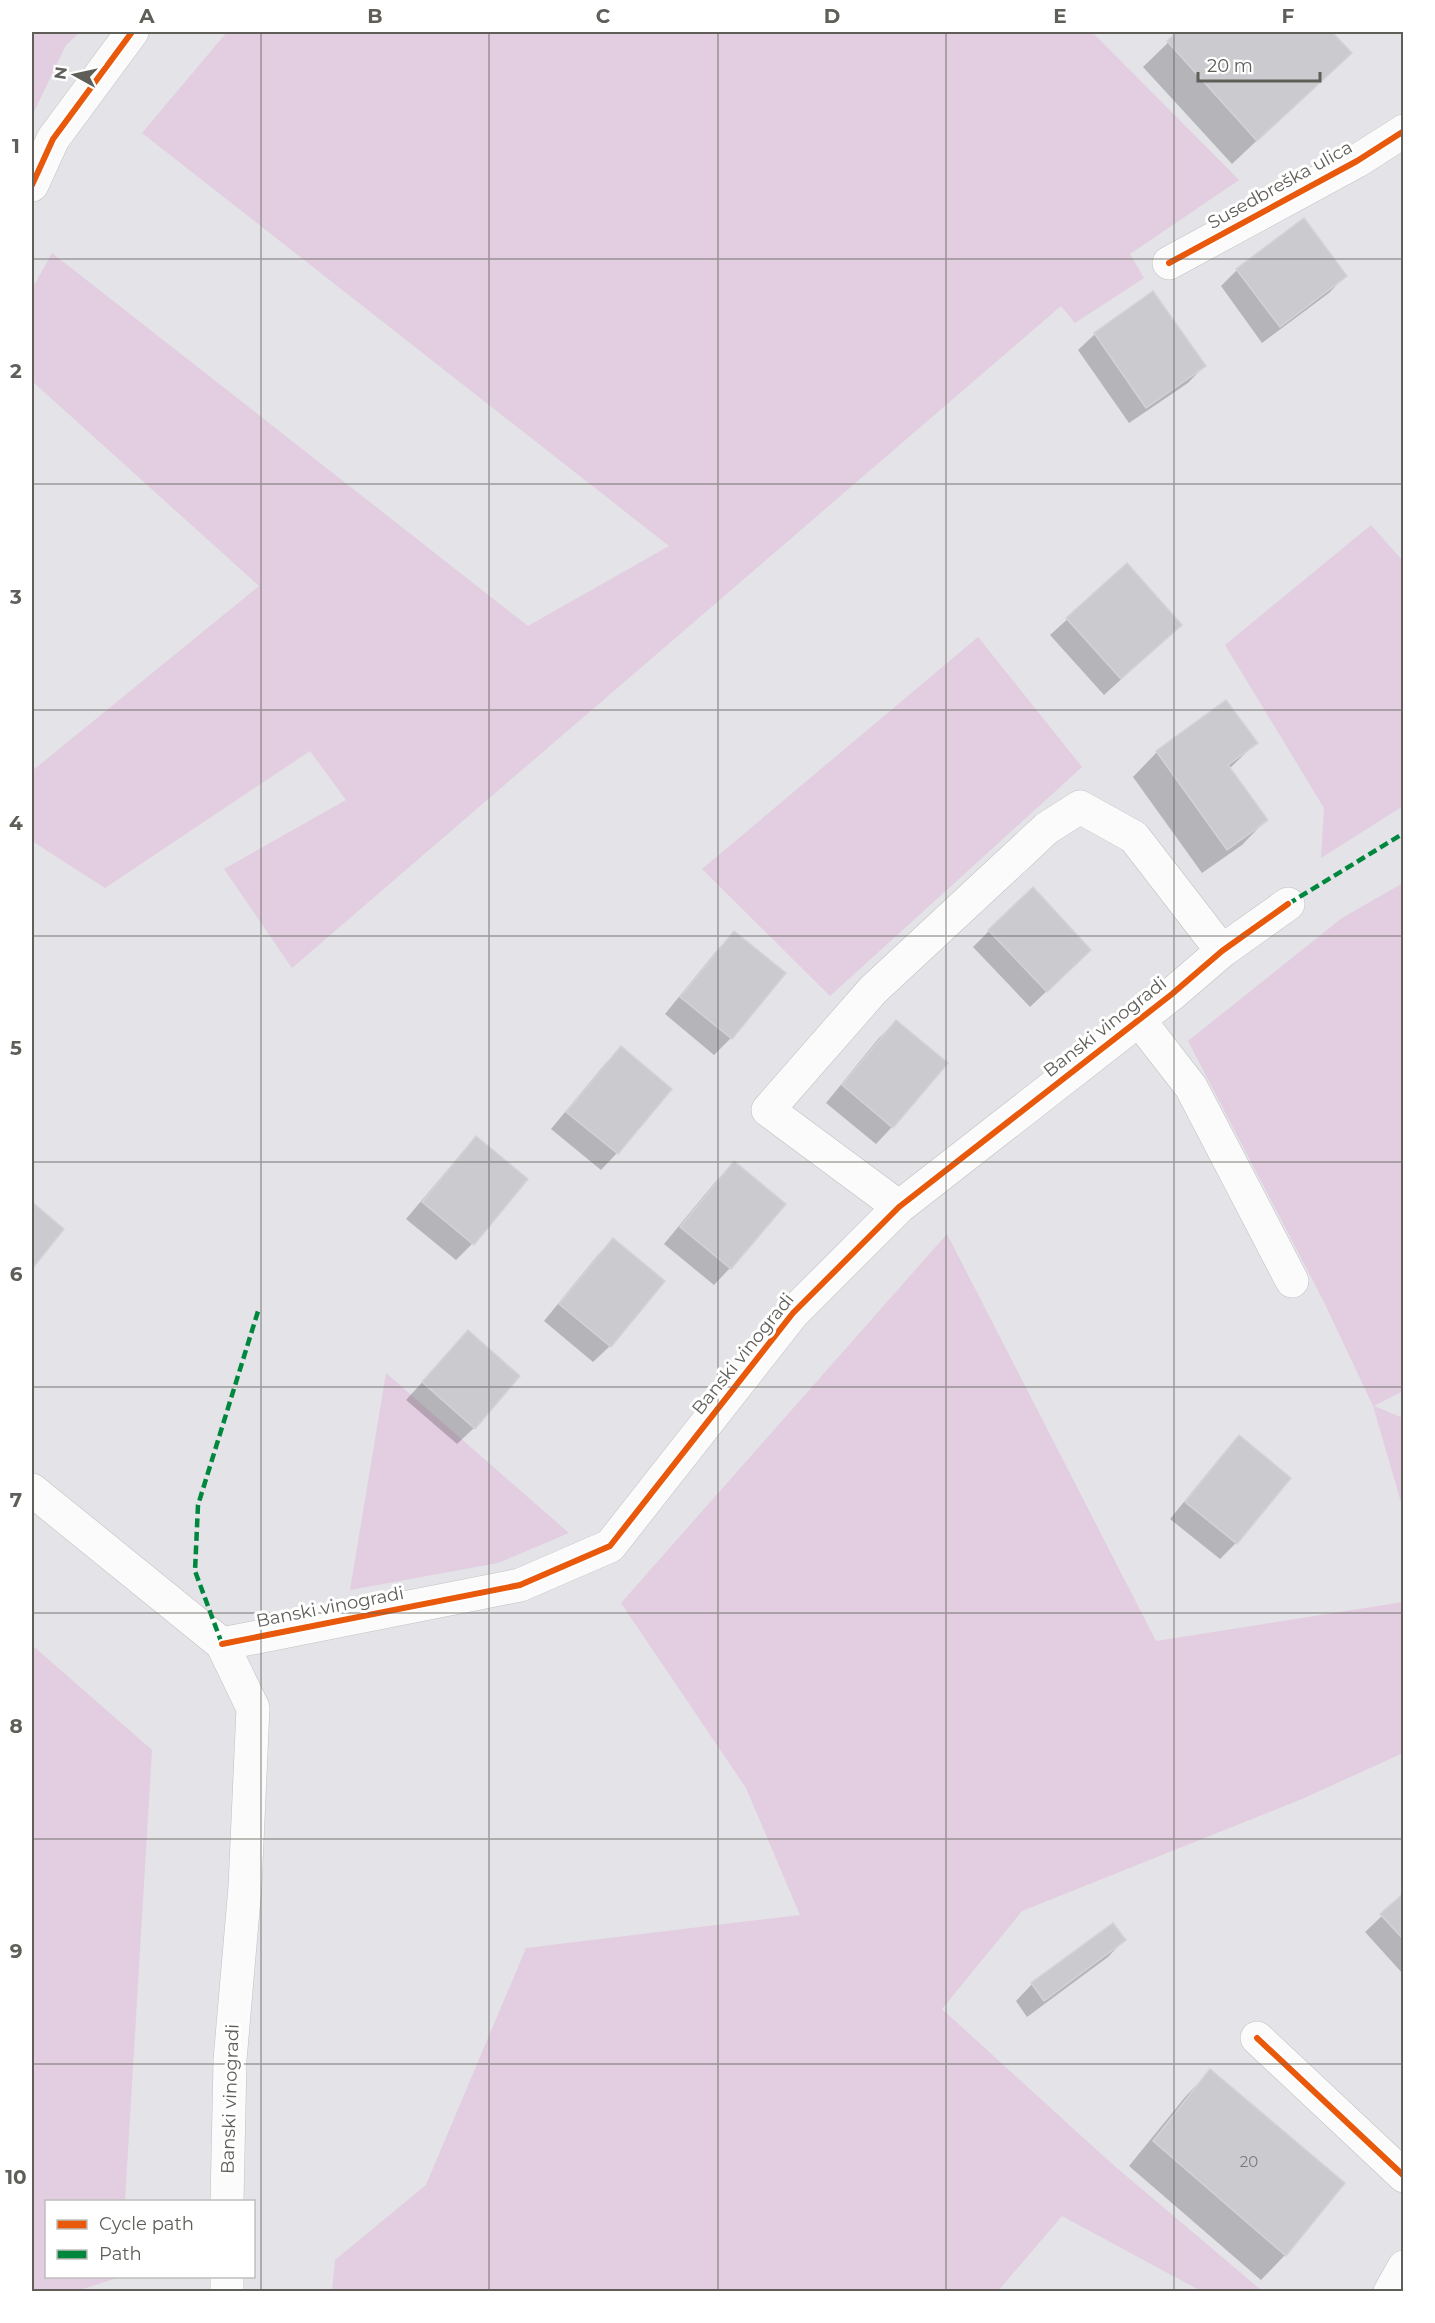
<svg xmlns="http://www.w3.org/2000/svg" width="1435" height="2323" font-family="Montserrat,sans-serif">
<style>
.green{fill:#e2cee0}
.shadow{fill:#0003}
.building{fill:#cbcbcf;stroke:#d2d2d8;stroke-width:1.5}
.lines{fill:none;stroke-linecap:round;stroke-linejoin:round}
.minor-casing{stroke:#c1c0c1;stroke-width:34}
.tertiary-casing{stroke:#c1c0c1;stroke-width:34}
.minor{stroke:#fbfbfc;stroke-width:33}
.tertiary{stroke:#fbfbfc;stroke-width:33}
.quiet{stroke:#00873e;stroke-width:4.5;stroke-dasharray:9 4.5;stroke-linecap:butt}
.cycleway-casing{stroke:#fff;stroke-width:10}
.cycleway{stroke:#e8590c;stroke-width:6}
.grid{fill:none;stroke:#605e59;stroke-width:1.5;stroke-opacity:0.55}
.labels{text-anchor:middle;stroke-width:6;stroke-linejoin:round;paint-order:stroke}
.number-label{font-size:15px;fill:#7c7a78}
.street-label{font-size:18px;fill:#605e59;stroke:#fff}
.neatline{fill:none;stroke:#605e59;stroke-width:2}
.grid-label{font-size:20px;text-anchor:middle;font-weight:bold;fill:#605e59}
</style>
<rect width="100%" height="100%" fill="#e3e3e8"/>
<path class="green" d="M32,32H80L66,45L32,116Z
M227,32H1092L1239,180L1130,254L1144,278L1075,323L1061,306L292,968L224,869L346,800L310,751L105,888L32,841V771L259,586L32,381V289L52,253L528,626L669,546L142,133Z
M1371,525L1403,561V806L1321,858L1324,808L1225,645Z
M978,637L1082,767L830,996L702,869Z
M1403,883V1391L1374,1406L1403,1418V1509L1373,1406L1324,1302L1188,1041L1342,918Z
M947,1234L1156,1641L1403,1602V1753L1302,1799L1022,1911L942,2009L1111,2163L1261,2290L1260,2291H1201L1062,2216L998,2291H332L335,2260L426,2185L526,1948L800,1915L746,1788L621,1603Z
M386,1373L569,1533L498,1563L350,1590Z
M32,1645L152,1750L125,2201L46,2202V2276L120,2277L77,2291H32Z"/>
<path class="shadow" d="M1179,32H1330L1350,53L1232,164L1143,67Z
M1237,270L1345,276L1329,293L1262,343L1221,286Z
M1095,334L1204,366L1188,383L1129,423L1078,350Z
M1127,565L1163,641L1104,695L1050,635Z
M1256,743L1229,769L1266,820L1242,845L1202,873L1133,777L1157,752Z
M989,931L1073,966L1030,1007L973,947Z
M734,933L784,974L731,1038L714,1055L665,1014L718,949Z
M896,1022L945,1063L892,1127L876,1144L826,1103L879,1038Z
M621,1048L670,1089L617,1153L601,1170L551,1129L604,1065Z
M476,1138L472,1244L456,1260L406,1219L460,1155Z
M734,1163L730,1268L714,1285L664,1244L717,1180Z
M32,1204L62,1230L32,1267Z
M613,1240L610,1346L593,1362L544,1321L597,1256Z
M468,1332L474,1428L457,1444L406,1400Z
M1240,1437L1236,1543L1220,1559L1170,1519L1223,1454Z
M1404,1895V1975L1365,1932Z
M1124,1940L1108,1957L1027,2017L1016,2001L1032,1984Z
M1210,2071L1343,2184L1285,2255L1261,2280L1129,2166L1186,2096Z"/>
<path class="building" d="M1177,32H1332L1352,53L1257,141L1167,41Z
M1304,218L1347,276L1280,327L1236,269Z
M1153,291L1206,366L1146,408L1094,333Z
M1127,563L1182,625L1121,679L1066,618Z
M1226,700L1258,743L1228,765L1268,820L1227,850L1156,751Z
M1033,887L1091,950L1047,992L988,930Z
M734,931L786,973L732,1039L680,997Z
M896,1020L948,1063L893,1128L842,1085Z
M621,1046L672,1089L618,1154L566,1112Z
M476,1136L528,1179L474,1245L422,1202Z
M734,1161L786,1204L731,1269L680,1227Z
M32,1202L64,1229L32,1269Z
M613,1238L665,1281L611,1347L559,1304Z
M468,1330L520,1376L475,1429L422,1382Z
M1239,1435L1291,1478L1237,1544L1185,1502Z
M1404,1893V1940L1380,1914Z
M1113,1923L1126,1940L1044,2001L1031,1983Z
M1210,2069L1345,2183L1286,2256L1153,2141Z"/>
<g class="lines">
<g class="minor-casing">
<path id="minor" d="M32,185L53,139L132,32
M1169,263L1357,161L1404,131
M1139,1020L1191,1087L1292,1281
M899,1207L768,1110L873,990L1047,828L1080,807L1134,837L1222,951
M222,1644L520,1585L610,1546L793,1313L899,1207L1172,994L1222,951L1288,904
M1257,2038L1404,2176
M1390,2292L1404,2267"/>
</g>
<g class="tertiary-casing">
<path id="tertiary" d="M32,1490L222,1644L253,1708L245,1887L230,2060L227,2202
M227,2276V2292"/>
</g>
<use href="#minor" class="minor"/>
<use href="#tertiary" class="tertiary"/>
<path class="quiet" d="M1288,904L1404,833
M222,1644L195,1571L198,1505L259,1308"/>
<g class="cycleway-casing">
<path id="cycleway" d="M32,185L53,139L132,32
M1169,263L1357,161L1404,131
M222,1644L520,1585L610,1546L793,1313L899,1207L1172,994L1222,951L1288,904
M1257,2038L1404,2176"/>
</g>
<use href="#cycleway" class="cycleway"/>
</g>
<path class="grid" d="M261,32V2292M489,32V2292M718,32V2292M946,32V2292M1174,32V2292M32,259H1404M32,484H1404M32,710H1404M32,936H1404M32,1162H1404M32,1387H1404M32,1613H1404M32,1839H1404M32,2064H1404"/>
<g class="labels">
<g class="number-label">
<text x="1249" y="2167">20</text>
</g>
<g class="street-label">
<text transform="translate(1280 185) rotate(-29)" y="6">Susedbreška ulica</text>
<text transform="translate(1105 1027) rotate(-38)" y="6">Banski vinogradi</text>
<text transform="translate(743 1354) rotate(-51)" y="6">Banski vinogradi</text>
<text transform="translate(330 1607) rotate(-11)" y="6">Banski vinogradi</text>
<text transform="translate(230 2099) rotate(-88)" y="6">Banski vinogradi</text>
</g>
</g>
<rect width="1435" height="2323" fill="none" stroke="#ffffff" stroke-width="66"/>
<rect x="45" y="2200" width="210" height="78" fill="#ffffff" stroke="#bfbfbd" stroke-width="1.5"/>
<rect x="57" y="2220" width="30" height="9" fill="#e8590c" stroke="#bfbfbd" stroke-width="1.5"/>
<text x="99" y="2230" font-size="18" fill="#605e59">Cycle path</text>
<rect x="57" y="2250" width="30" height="9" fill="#00873e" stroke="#bfbfbd" stroke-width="1.5"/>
<text x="99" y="2260" font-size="18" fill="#605e59">Path</text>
<g transform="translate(75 75) rotate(278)" stroke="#ffffff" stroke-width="4.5" paint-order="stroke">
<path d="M0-4.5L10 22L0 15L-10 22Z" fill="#605e59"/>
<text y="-9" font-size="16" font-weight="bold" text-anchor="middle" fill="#605e59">N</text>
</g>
<path d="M1198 72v9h122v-9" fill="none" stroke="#605e59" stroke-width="3"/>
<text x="1207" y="72" font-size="18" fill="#605e59" stroke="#ffffff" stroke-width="4.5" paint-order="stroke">20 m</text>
<rect x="33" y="33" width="1369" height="2257" class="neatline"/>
<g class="grid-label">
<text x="147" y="23">A</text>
<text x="375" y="23">B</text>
<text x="603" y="23">C</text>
<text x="832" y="23">D</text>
<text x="1060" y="23">E</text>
<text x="1288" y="23">F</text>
<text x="16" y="153">1</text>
<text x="16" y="378">2</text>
<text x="16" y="604">3</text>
<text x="16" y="830">4</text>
<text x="16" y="1055">5</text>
<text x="16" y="1281">6</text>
<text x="16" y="1507">7</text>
<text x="16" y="1733">8</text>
<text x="16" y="1958">9</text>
<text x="16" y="2184">10</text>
</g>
</svg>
